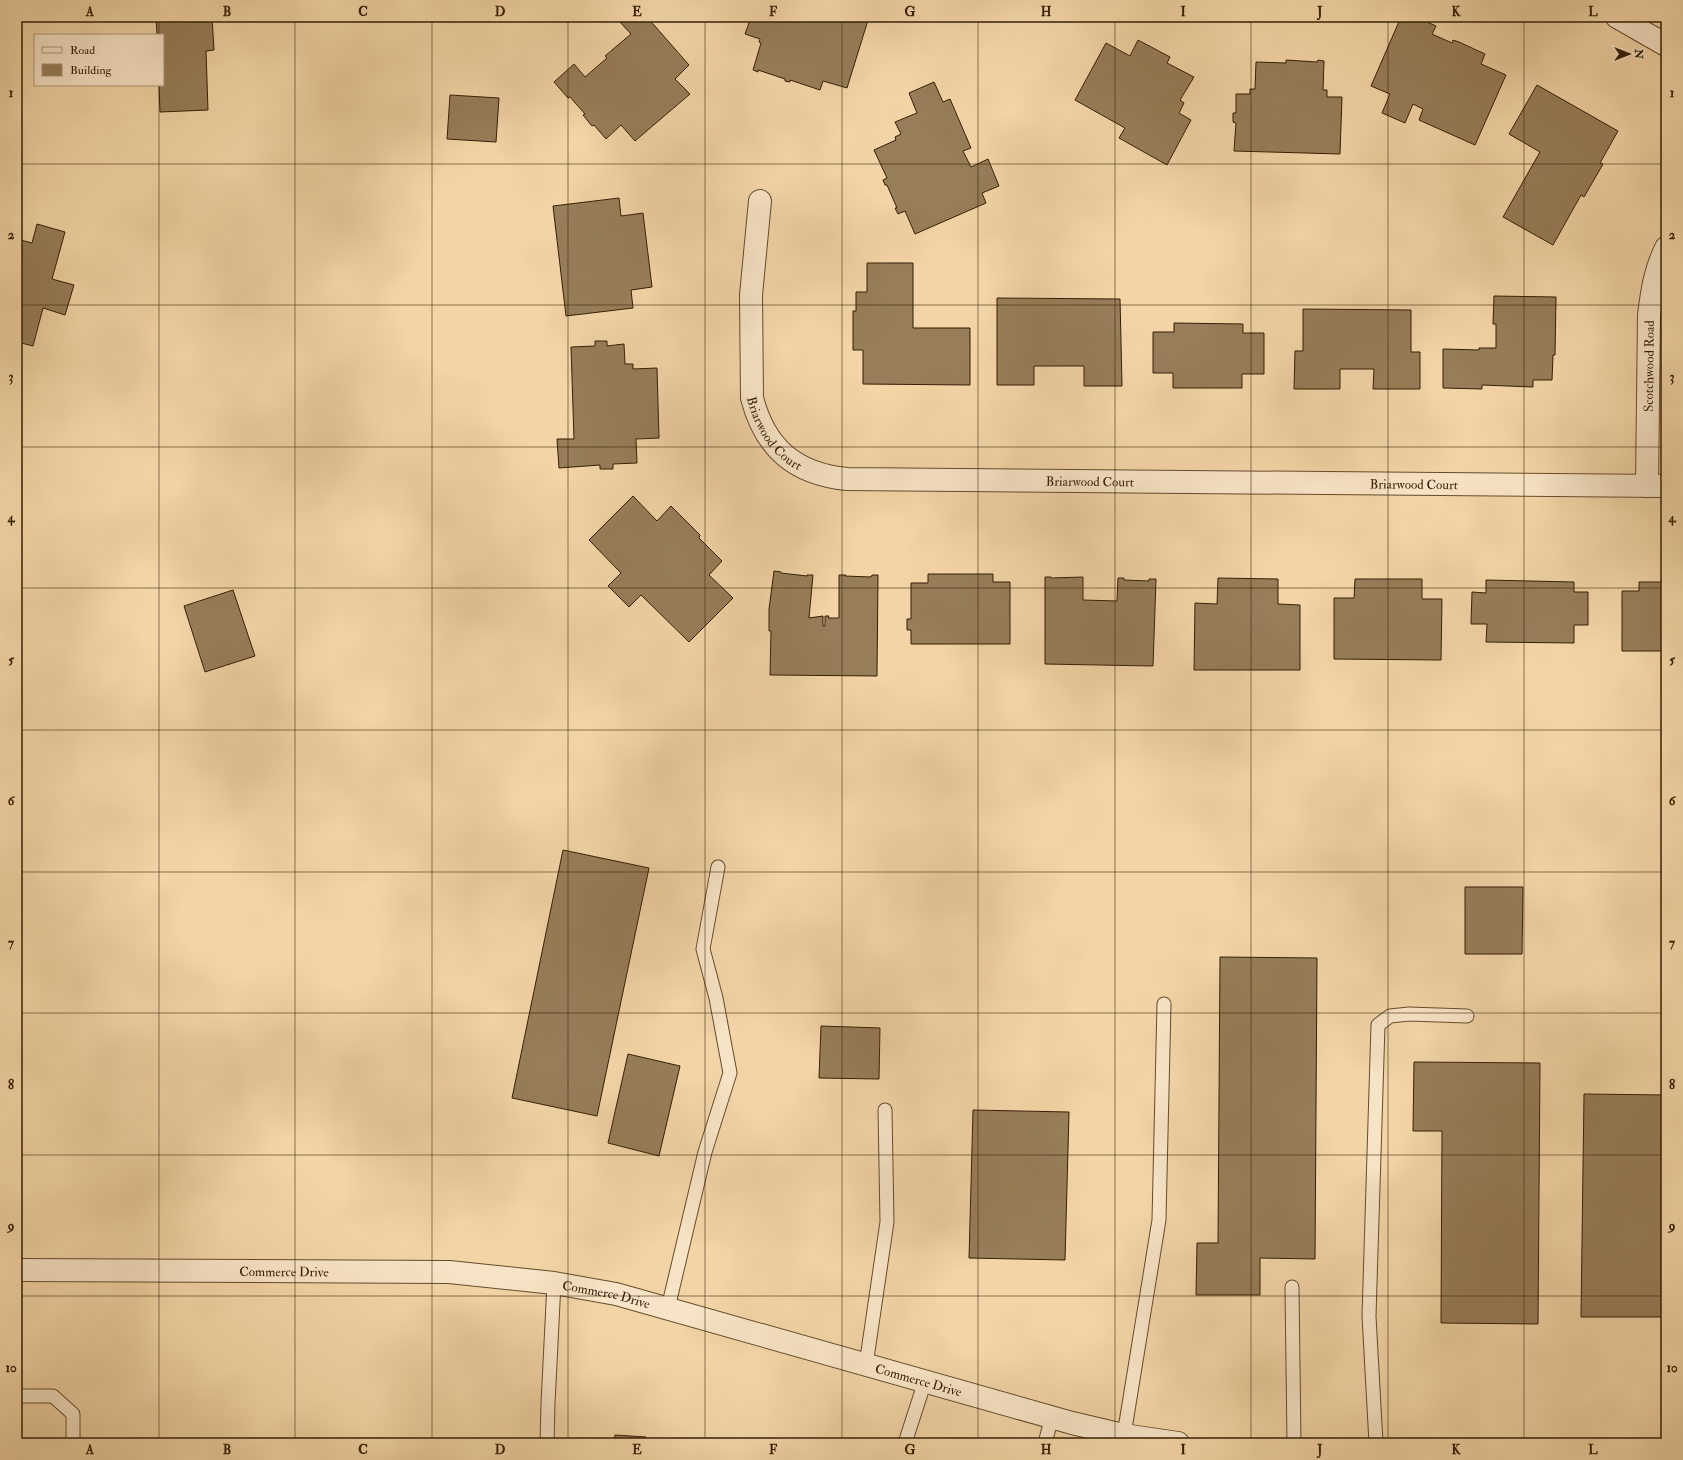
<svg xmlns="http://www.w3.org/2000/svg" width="1683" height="1460" font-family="'IM FELL Double Pica',serif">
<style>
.building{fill:#977d58;stroke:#351f04}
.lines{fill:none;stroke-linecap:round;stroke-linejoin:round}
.service-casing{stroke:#644c2c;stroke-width:15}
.minor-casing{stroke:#644c2c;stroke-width:24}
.service{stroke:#f7e3c5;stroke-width:13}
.minor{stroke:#f7e3c5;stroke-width:22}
.grid{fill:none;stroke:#351f04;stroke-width:1;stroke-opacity:0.55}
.labels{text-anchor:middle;stroke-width:4;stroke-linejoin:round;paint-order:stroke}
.street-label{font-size:13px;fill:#351f04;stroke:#f7e3c5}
.neatline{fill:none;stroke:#351f04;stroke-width:1.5}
.grid-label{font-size:13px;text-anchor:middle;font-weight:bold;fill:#351f04}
</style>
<rect width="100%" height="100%" fill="#f2d4a6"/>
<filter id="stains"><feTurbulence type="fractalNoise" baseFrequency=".005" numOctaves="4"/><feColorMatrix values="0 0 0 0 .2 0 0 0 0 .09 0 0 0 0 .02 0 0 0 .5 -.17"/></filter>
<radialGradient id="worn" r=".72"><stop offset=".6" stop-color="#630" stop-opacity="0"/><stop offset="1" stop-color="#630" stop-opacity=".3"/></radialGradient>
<path class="building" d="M156,17H212L214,50L206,51L208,110L160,112L159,85H163V35H157Z
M623,17H647L689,65L675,79L690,94L635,141L621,125L606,139L594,125L592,126L583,115L585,114L570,97L568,98L554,82L574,64L585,77L607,58L605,56L631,34L619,21Z
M751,17H869L847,88L823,81L820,90L790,80V82L785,81V79L758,70V72L753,70L761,43L759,42L760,39L745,34Z
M1401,17H1416L1436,26L1432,34L1452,43L1453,40L1459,42L1485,54L1481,64L1506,75L1475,145L1419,120L1423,109L1413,104L1405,123L1382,113L1390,94L1371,86Z
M1138,40L1170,57L1167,63L1194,77L1180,100L1184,103L1179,113L1191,120L1167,165L1119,138L1125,128L1075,100L1106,43L1130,56Z
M1286,60L1317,62L1318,60L1324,61L1323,90H1327V97H1342L1340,154L1234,151L1236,123L1233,122V113H1236V94H1250V89H1255L1256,62L1286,63Z
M934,82L943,102L950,99L971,148L963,151L971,167L988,159L999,186L982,193L986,203L915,234L905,211L898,214L895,208H897L887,185H885L883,180L887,178L874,150L896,140L895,137L901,134L895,122L917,113L909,93Z
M1537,85L1618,131L1600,163L1603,164L1599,171L1584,197L1581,195L1553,245L1503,217L1540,152L1509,134Z
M450,95L499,98L496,142L447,139Z
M619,198L621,216L643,213L652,287L631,290L633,308L566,316L553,206Z
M37,224L65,232L52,279L74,285L65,315L43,308L33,346L17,342V239L32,243Z
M867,263H913V328H970V385L863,384V350H853V311H856V292H867Z
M1494,296L1556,297L1555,355H1553L1552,380H1533V387L1482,385V389L1443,388V349L1479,350V348H1496V324H1493Z
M997,298L1120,299L1122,386H1084V366H1034V385H997Z
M1303,309L1411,310V352H1420V389H1373L1374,369H1340V389H1294L1295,351H1303Z
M1174,323L1243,324V333H1264V374H1242V388H1173V373H1153V332H1174Z
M595,341H607V346L624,344L625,364H633V369L657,368L659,438L636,439L637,463L613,464V469H600V465L559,468L557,439H574L571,347L595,346Z
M633,496L657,521L671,506L700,535L699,538L722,561L709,575L733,598L689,642L641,595L629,607L608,586L621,573L589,540Z
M774,571L781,572V573L807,576V575H813L809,618L823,616V626H825V616H829L828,618H839V575H846L845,576L871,577L872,575H878L877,676L770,675L771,631H769V609Z
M928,574H993V582H1010V644H911V630H907V619H911V583H928Z
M1045,577H1051V578L1083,577V600L1117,601L1118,578H1124V580L1149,581V579H1156L1153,666L1045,664Z
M1218,578L1278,579V604L1300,605V670H1194L1195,603L1217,604Z
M1355,579H1422V599H1442L1441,660L1334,659V598H1354Z
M1486,580L1574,582V592H1588V625H1574V643L1486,642L1487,624H1471L1472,592L1486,593Z
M1639,582H1666V651H1622V591H1639Z
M233,590L255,656L205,672L184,606Z
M563,850L649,868L597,1116L512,1098Z
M1465,887H1523L1522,954H1465Z
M1220,957L1317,958L1315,1259L1260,1258V1295H1196L1197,1243H1218Z
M821,1026L880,1028L879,1079L819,1078Z
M628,1054L680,1066L659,1156L608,1143Z
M1414,1062L1540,1063L1538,1324L1441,1323L1442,1131H1413Z
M1584,1094L1666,1095V1317H1581Z
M973,1110L1069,1112L1065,1260L969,1258Z
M615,1435L646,1437V1443H614Z"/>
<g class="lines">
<g class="service-casing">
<path id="service" d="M1292,1287L1294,1443
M668,1308L705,1152L730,1073L716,998L703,949L718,867
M866,1365L887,1222L885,1110
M17,1396H53L73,1414V1443
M1123,1441L1159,1220L1164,1004
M547,1443L548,1403L554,1283
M905,1443L925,1381
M1045,1443L1052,1417
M1376,1443L1369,1316L1378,1025L1390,1016L1409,1014L1467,1016"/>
</g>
<g class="minor-casing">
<g id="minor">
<path d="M1617,17L1666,45"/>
<path id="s1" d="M760,201L751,295L752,398C765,448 795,474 847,479L1666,486"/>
<path id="s2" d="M1647,486L1649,315C1652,291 1655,270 1666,248"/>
<path id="s3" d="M17,1270L449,1272L554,1283L616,1294L1072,1423L1123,1435L1178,1443"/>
</g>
</g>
<use href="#service" class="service"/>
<use href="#minor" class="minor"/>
</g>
<path class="grid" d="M159,17V35M295,17V1443M432,17V1443M568,17V1443M705,17V1443M842,17V1443M978,17V1443M1115,17V1443M1251,17V1443M1388,17V1443M1524,17V1443M159,85V1443M17,164H1666M17,305H1666M17,447H1666M17,588H1666M17,730H1666M17,872H1666M17,1013H1666M17,1155H1666M17,1296H1666"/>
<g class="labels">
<g class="street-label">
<text dy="5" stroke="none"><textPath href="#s2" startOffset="120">Scotchwood Road</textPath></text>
<text dy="5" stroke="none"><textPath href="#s1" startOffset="240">Briarwood Court</textPath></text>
<text dy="5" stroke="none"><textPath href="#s1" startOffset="575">Briarwood Court</textPath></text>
<text dy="5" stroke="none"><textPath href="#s1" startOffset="899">Briarwood Court</textPath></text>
<text dy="5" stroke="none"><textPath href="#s3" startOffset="267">Commerce Drive</textPath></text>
<text dy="5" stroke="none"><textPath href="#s3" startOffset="591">Commerce Drive</textPath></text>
<text dy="5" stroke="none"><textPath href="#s3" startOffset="915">Commerce Drive</textPath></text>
</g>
</g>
<rect width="1683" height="1460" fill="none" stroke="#f2d4a6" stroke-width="44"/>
<rect x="34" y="34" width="130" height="52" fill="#f7e3c5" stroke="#a99578"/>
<rect x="42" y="47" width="20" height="6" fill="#f7e3c5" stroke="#a99578"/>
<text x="70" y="54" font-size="12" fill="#351f04">Road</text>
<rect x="42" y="64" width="20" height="12" fill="#977d58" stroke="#a99578"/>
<text x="70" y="74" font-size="12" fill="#351f04">Building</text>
<g transform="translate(1629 54) rotate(90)" stroke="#f7e3c5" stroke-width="3" paint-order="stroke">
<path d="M0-3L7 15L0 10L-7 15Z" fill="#351f04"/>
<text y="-6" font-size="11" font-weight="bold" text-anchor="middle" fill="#351f04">N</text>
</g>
<rect x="22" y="22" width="1639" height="1416" class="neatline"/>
<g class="grid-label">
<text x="90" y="16">A</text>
<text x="227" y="16">B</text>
<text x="363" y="16">C</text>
<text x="500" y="16">D</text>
<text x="637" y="16">E</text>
<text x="773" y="16">F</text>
<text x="910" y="16">G</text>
<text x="1046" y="16">H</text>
<text x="1183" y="16">I</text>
<text x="1320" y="16">J</text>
<text x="1456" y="16">K</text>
<text x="1593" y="16">L</text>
<text x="11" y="97">1</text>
<text x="1672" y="97">1</text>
<text x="11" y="239">2</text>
<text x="1672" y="239">2</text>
<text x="11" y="381">3</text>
<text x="1672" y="381">3</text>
<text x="11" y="522">4</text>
<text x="1672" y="522">4</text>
<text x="11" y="664">5</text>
<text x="1672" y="664">5</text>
<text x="11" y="805">6</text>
<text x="1672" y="805">6</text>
<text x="11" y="947">7</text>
<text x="1672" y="947">7</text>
<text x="11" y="1089">8</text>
<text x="1672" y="1089">8</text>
<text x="11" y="1230">9</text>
<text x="1672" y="1230">9</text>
<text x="11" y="1372">10</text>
<text x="1672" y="1372">10</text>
<text x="90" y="1454">A</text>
<text x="227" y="1454">B</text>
<text x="363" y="1454">C</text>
<text x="500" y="1454">D</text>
<text x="637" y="1454">E</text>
<text x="773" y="1454">F</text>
<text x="910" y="1454">G</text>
<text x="1046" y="1454">H</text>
<text x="1183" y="1454">I</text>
<text x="1320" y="1454">J</text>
<text x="1456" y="1454">K</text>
<text x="1593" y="1454">L</text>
</g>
<rect width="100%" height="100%" filter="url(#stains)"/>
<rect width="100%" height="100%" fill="url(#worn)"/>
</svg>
